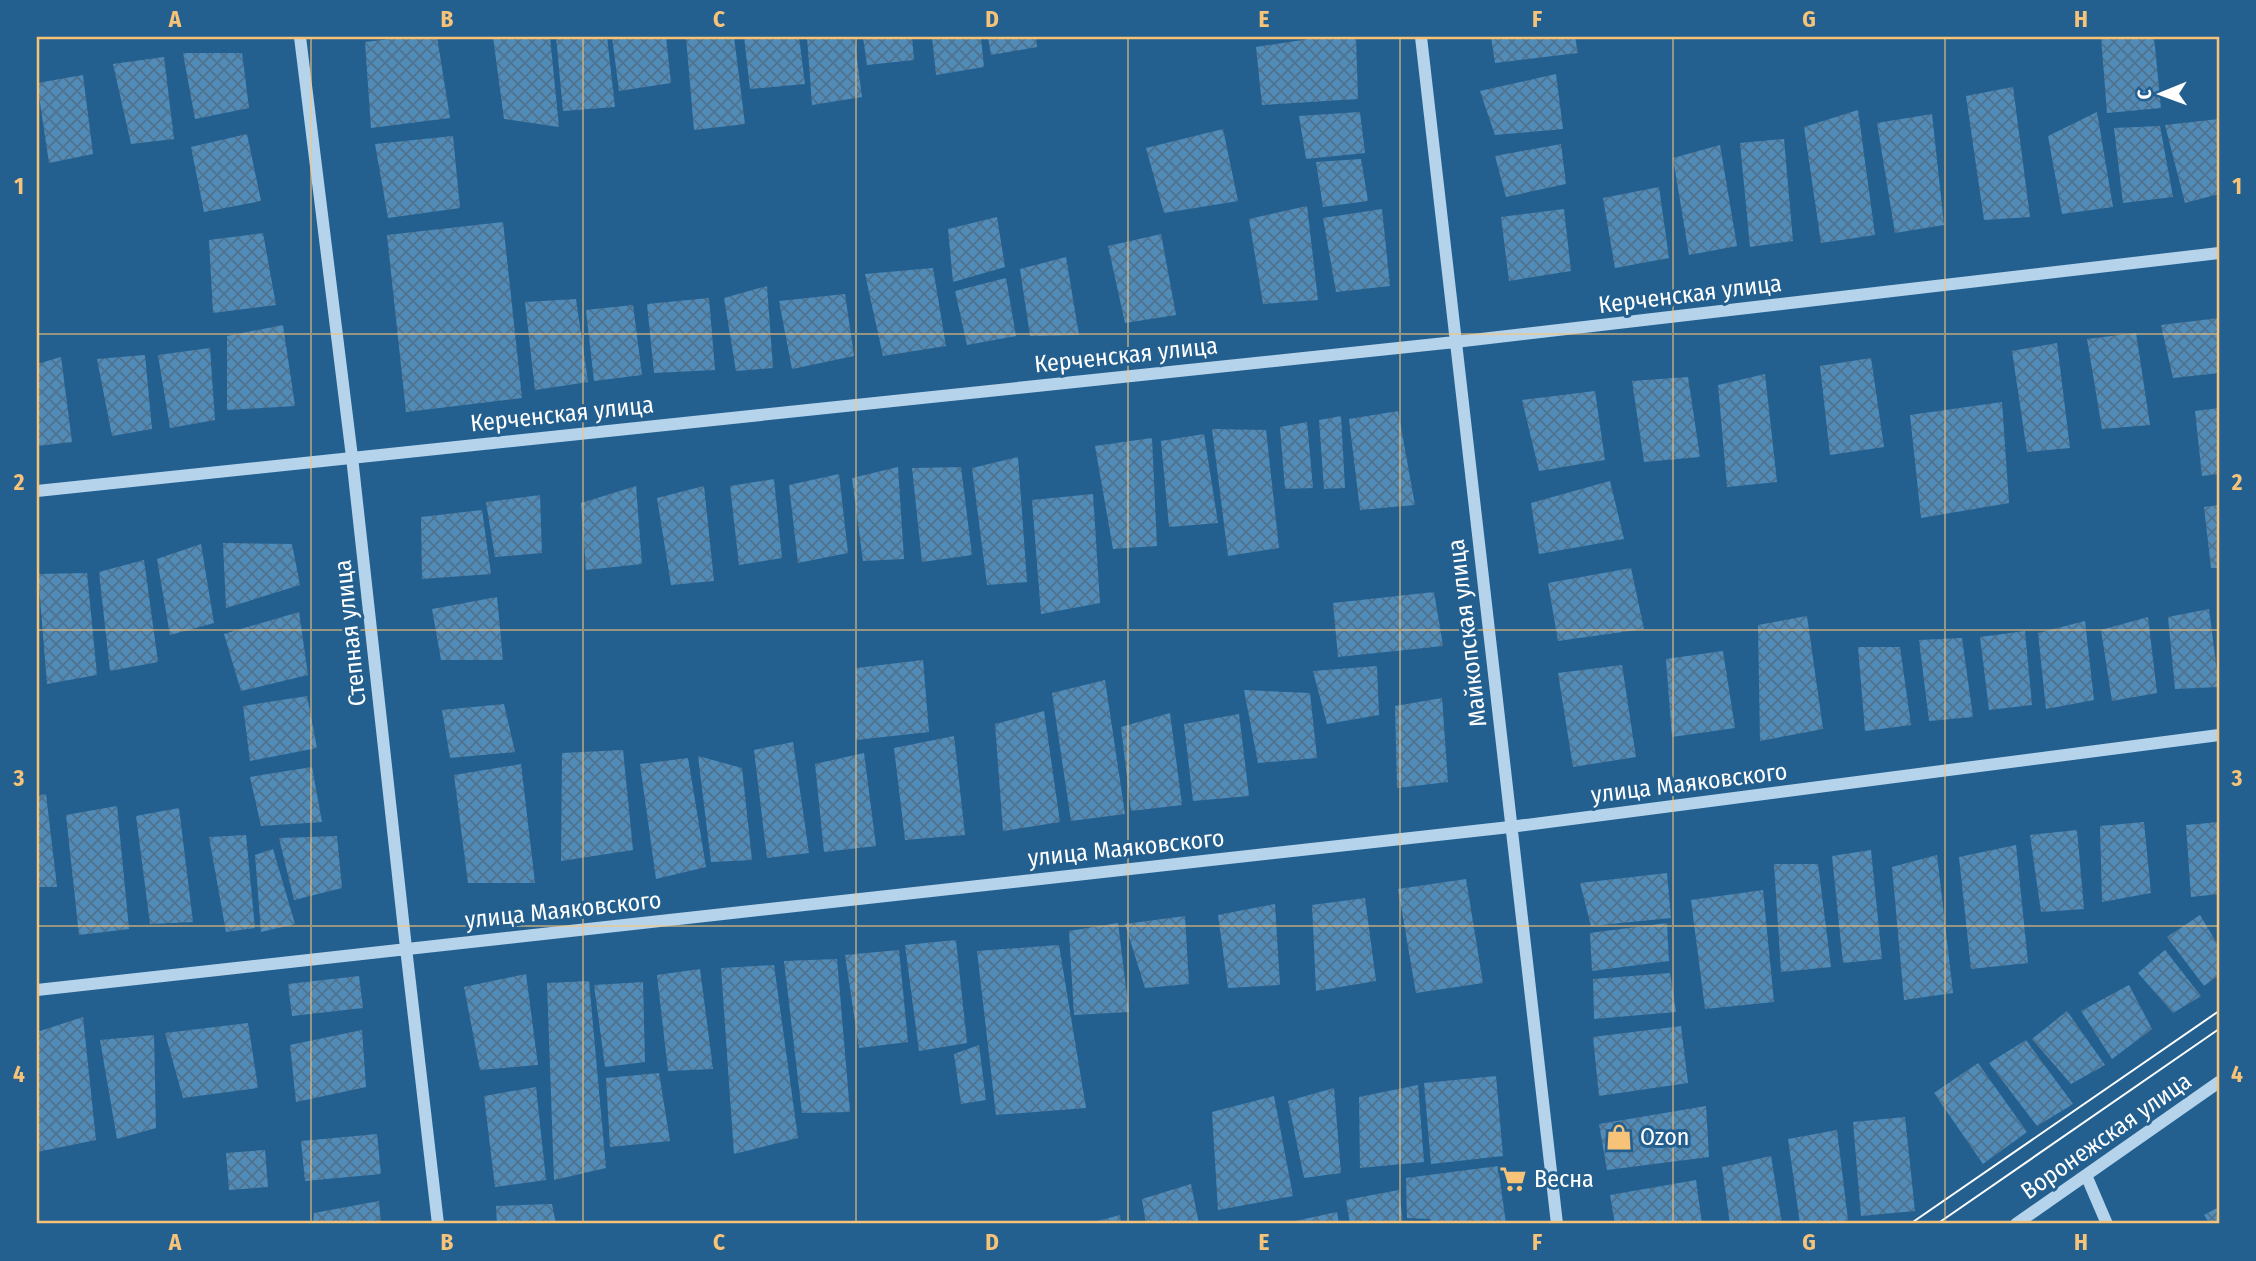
<svg xmlns="http://www.w3.org/2000/svg" width="2256" height="1261" font-family="'Fira Sans Condensed',sans-serif">
<style>
.building{fill:url(#building-cross-hatch)}
.lines{fill:none;stroke-linecap:round;stroke-linejoin:round}
.minor{stroke:#b5d4ec;stroke-width:12}
.tram{stroke:#fff;stroke-width:2}
.grid{fill:none;stroke:#f6c379;stroke-width:2;stroke-opacity:0.55}
.labels{text-anchor:middle;stroke-width:6;stroke-linejoin:round;paint-order:stroke}
.street-label{font-size:24px;fill:#fff;stroke:#24608f}
.poi-label{font-size:24px;fill:#fff;stroke:#24608f;text-anchor:start}
.neatline{fill:none;stroke:#f6c379;stroke-width:2.5}
.grid-label{font-size:23px;text-anchor:middle;font-weight:bold;fill:#f6c379}
</style>
<defs>
<pattern id="building-cross-hatch" width="8" height="8" patternUnits="userSpaceOnUse" patternTransform="scale(1.75)"><rect width="8" height="8" fill="#518bb8"/><path d="M0 0l8 8M0 8l8-8" fill="none" stroke="#4f728d"/></pattern>
</defs>
<rect width="100%" height="100%" fill="#24608f"/>
<path class="building" d="M406,37H437L450,118L371,128L365,42Z
M493,37H550L559,127L504,119Z
M556,37H607L615,107L563,111Z
M612,37H666L671,83L619,91Z
M686,37H734L745,124L694,130Z
M744,37H799L805,84L750,89Z
M807,37H854L862,97L812,105Z
M863,37H912L914,60L867,65Z
M932,37H981L984,67L936,75Z
M988,37H1036L1037,47L991,55Z
M1322,37H1356L1358,99L1262,105L1256,47Z
M1491,37H1575L1578,53L1495,63Z
M2101,37H2154L2161,108L2107,113Z
M183,53H242L249,108L195,119Z
M164,57L174,139L131,144L113,64Z
M1556,74L1563,129L1495,135L1480,91Z
M83,75L93,154L49,163L37,83Z
M2013,87L2030,217L1984,220L1966,96Z
M1858,110L1875,235L1821,243L1804,127Z
M1360,112L1365,153L1306,159L1299,116Z
M2097,112L2113,207L2062,214L2048,136Z
M1932,114L1944,225L1895,233L1877,123Z
M2219,119V194L2185,203L2165,125Z
M2160,126L2173,197L2123,203L2114,128Z
M1223,129L1238,201L1164,213L1146,148Z
M247,134L261,201L204,212L191,147Z
M453,136L460,208L388,218L375,144Z
M1784,139L1793,241L1750,247L1740,143Z
M1561,144L1566,184L1506,197L1495,156Z
M1720,145L1737,246L1689,255L1673,158Z
M1361,159L1368,201L1323,207L1316,162Z
M1659,187L1669,258L1615,268L1603,198Z
M1307,206L1318,300L1263,304L1249,219Z
M1382,209L1390,286L1336,292L1323,218Z
M1564,209L1571,271L1509,281L1501,217Z
M997,217L1005,267L953,282L948,229Z
M503,222L522,398L406,412L387,235Z
M263,233L276,305L213,313L209,240Z
M1161,234L1176,315L1125,323L1108,246Z
M1066,257L1079,335L1030,336L1020,269Z
M933,268L946,346L883,356L865,274Z
M1006,278L1016,336L967,345L955,291Z
M767,286L773,368L736,371L724,298Z
M845,294L854,356L792,369L779,301Z
M709,298L715,370L654,373L647,304Z
M576,299L588,382L535,390L525,302Z
M633,305L642,375L594,381L586,310Z
M2219,318V373L2173,378L2161,325Z
M283,325L295,406L227,410V336Z
M2136,333L2150,425L2102,429L2087,339Z
M2057,343L2070,448L2027,452L2012,351Z
M210,348L215,420L170,428L158,355Z
M145,355L152,429L112,436L97,359Z
M61,357L72,442L37,446V364Z
M1871,358L1884,447L1830,455L1820,366Z
M1765,374L1777,482L1727,487L1718,385Z
M1688,377L1700,457L1644,462L1632,381Z
M1595,391L1605,460L1539,471L1522,400Z
M2002,402L2009,503L1921,518L1910,415Z
M2219,408V474L2202,476L2195,411Z
M1398,411L1415,505L1360,510L1349,419Z
M1341,416L1345,488L1324,489L1319,420Z
M1307,422L1313,488L1285,489L1280,427Z
M1212,429L1266,430L1279,548L1228,556Z
M1204,434L1218,523L1169,527L1161,441Z
M1152,438L1157,546L1113,549L1095,446Z
M1018,457L1027,582L987,585L972,468Z
M898,467L904,559L863,561L852,478Z
M961,467L972,555L922,562L912,468Z
M839,474L848,553L798,563L789,485Z
M774,479L782,558L739,565L730,486Z
M1610,481L1624,539L1539,554L1531,503Z
M636,486L642,564L586,570L581,503Z
M704,486L714,581L671,585L657,498Z
M1093,494L1100,603L1041,614L1032,500Z
M540,495L542,553L495,557L486,502Z
M2219,505V568H2211L2204,507Z
M482,510L491,574L422,579L421,517Z
M223,543L292,544L300,585L226,608Z
M201,544L214,623L170,635L157,559Z
M144,560L158,662L110,671L99,572Z
M1631,568L1644,629L1558,641L1548,583Z
M87,573L97,675L47,684L38,574Z
M1434,592L1443,646L1338,657L1333,603Z
M497,597L503,660H441L432,609Z
M2209,609L2219,687L2175,689L2168,617Z
M299,612L308,675L241,691L224,634Z
M1807,616L1823,729L1760,741L1758,625Z
M2148,617L2157,693L2112,701L2101,630Z
M2085,621L2094,700L2046,709L2038,633Z
M2025,631L2032,705L1989,710L1980,637Z
M1962,638L1973,717L1929,721L1919,640Z
M1858,647H1900L1911,725L1865,731Z
M1723,651L1735,728L1672,737L1666,659Z
M923,660L929,732L856,740V668Z
M1622,665L1636,757L1573,767L1558,673Z
M1377,666L1379,715L1327,724L1313,671Z
M1105,680L1125,814L1071,821L1052,693Z
M1244,690L1310,693L1317,758L1258,763Z
M307,696L317,748L250,761L243,706Z
M1442,698L1448,782L1397,788L1395,706Z
M504,704L515,752L450,758L442,710Z
M1044,711L1060,822L1003,831L995,724Z
M1170,713L1182,805L1131,811L1121,727Z
M1239,714L1249,796L1193,801L1184,724Z
M954,736L965,835L905,840L894,748Z
M793,742L809,853L767,858L754,750Z
M623,750L633,850L561,861L562,753Z
M864,753L876,846L824,852L815,764Z
M698,756L742,768L752,860L711,862Z
M688,758L706,867L656,879L640,764Z
M521,764L535,883H468L454,775Z
M312,767L322,822L261,826L250,777Z
M46,794L57,887H37V796Z
M117,806L129,929L79,935L66,815Z
M179,808L193,922L150,924L136,816Z
M2144,822L2151,893L2102,902L2100,826Z
M2219,822V894L2191,897L2186,825Z
M2077,830L2084,909L2041,912L2030,835Z
M246,835L255,928L226,932L209,837Z
M337,836L342,888L294,900L279,838Z
M2016,845L2028,963L1971,969L1959,857Z
M273,849L295,924L261,932L255,855Z
M1871,850L1882,959L1843,963L1832,856Z
M1937,855L1953,993L1904,1000L1892,867Z
M1774,864H1818L1831,967L1781,972Z
M1667,873L1671,918L1591,926L1580,883Z
M1466,879L1483,983L1416,993L1398,889Z
M1763,890L1774,1002L1705,1009L1691,900Z
M1365,898L1376,981L1316,991L1312,905Z
M1275,904L1280,985L1228,988L1218,915Z
M2200,915L2219,947V975L2204,986L2167,937Z
M1185,916L1189,984L1145,988L1125,924Z
M1118,923L1129,1012L1074,1015L1069,931Z
M1667,923L1669,961L1592,971L1590,933Z
M956,940L967,1043L919,1051L905,945Z
M1059,945L1086,1108L996,1115L977,951Z
M899,950L908,1042L859,1048L845,955Z
M2165,950L2201,996L2173,1013L2138,973Z
M837,959L850,1112L802,1113L784,961Z
M774,965L798,1138L734,1154L721,968Z
M700,969L713,1069L668,1071L657,975Z
M1670,973L1676,1012L1594,1019L1593,979Z
M526,974L538,1065L480,1070L464,987Z
M359,976L363,1008L292,1016L288,984Z
M589,981L606,1168L554,1180L547,983Z
M643,982L645,1062L605,1067L594,985Z
M2129,985L2152,1029L2112,1059L2081,1011Z
M2067,1011L2105,1065L2071,1084L2032,1039Z
M83,1017L96,1140L37,1152V1032Z
M248,1023L258,1088L183,1098L165,1033Z
M1681,1026L1688,1083L1599,1096L1593,1037Z
M362,1030L366,1087L296,1102L290,1045Z
M154,1035L156,1128L117,1139L100,1040Z
M2026,1040L2073,1104L2037,1126L1989,1063Z
M979,1045L986,1100L961,1104L954,1054Z
M1978,1063L2027,1132L1983,1164L1934,1093Z
M659,1073L670,1141L610,1147L606,1078Z
M1496,1076L1503,1156L1431,1164L1424,1083Z
M1418,1085L1424,1162L1360,1168L1359,1097Z
M536,1087L546,1180L495,1187L484,1096Z
M1334,1088L1341,1173L1304,1178L1288,1101Z
M1274,1096L1293,1196L1218,1210L1212,1112Z
M1706,1106L1709,1157L1607,1170L1599,1124Z
M1905,1117L1915,1211L1861,1216L1853,1122Z
M1837,1130L1848,1220L1829,1224H1800L1788,1139Z
M377,1134L381,1174L305,1181L301,1141Z
M265,1150L268,1187L229,1190L226,1153Z
M1771,1156L1782,1224H1730L1722,1167Z
M1498,1166L1506,1224H1430V1219L1407,1218L1406,1178Z
M1696,1180L1702,1224H1615L1610,1195Z
M1191,1184L1199,1224H1146L1142,1199Z
M1399,1190L1403,1224H1350L1346,1200Z
M379,1201L381,1224H313L314,1213Z
M552,1204L556,1224H497L496,1206Z
M2219,1207V1224H2210L2204,1215Z
M1337,1212L1339,1224H1295V1221Z
M1120,1215L1121,1224H1090V1223Z"/>
<g class="lines">
<path class="minor" d="M300,37L352,457L406,948L438,1224
M1421,37L1557,1224
M37,491L1455,342L2219,253
M37,990L1510,827L2219,735
M2086,1175L2107,1224
M2016,1224L2219,1082"/>
<path class="tram" d="M1910,1224L2219,1011
M1937,1224L2219,1029"/>
</g>
<path class="grid" d="M311,37V1224M583,37V1224M856,37V1224M1128,37V1224M1400,37V1224M1673,37V1224M1945,37V1224M37,334H2219M37,630H2219M37,926H2219"/>
<defs>
<g id="shop-bare" transform="scale(2.1)"><path d="M-5-2.5h2.3a2.7 3.5 0 0 1 5.4 0H5L5.5 6h-11ZM-1.5-2.5h3a1.5 2.3 0 0 0-3 0Z" fill="#f6c379" stroke="#24608f" stroke-width="2.5" paint-order="stroke"/></g>
<g id="supermarket-bare" transform="scale(2.1)"><path d="M-6-5.5h2.5l.6 2H6L4.5 2H-2.5L-4.4-4H-6ZM-1.5 3.2a1.3 1.3 0 1 0 .1 0ZM3 3.2a1.3 1.3 0 1 0 .1 0Z" fill="#f6c379" stroke="#24608f" stroke-width="2.5" paint-order="stroke"/></g>
</defs>
<g fill-rule="evenodd">
<use href="#shop-bare" x="1619" y="1137"/>
<use href="#supermarket-bare" x="1513" y="1179"/>
</g>
<g class="labels">
<g class="street-label">
<text transform="translate(1690 294) rotate(-7)" y="8">Керченская улица</text>
<text transform="translate(1126 355) rotate(-6)" y="8">Керченская улица</text>
<text transform="translate(562 414) rotate(-6)" y="8">Керченская улица</text>
<text transform="translate(350 633) rotate(-96)" y="8">Степная улица</text>
<text transform="translate(1467 633) rotate(-97)" y="8">Майкопская улица</text>
<text transform="translate(1689 783) rotate(-7)" y="8">улица Маяковского</text>
<text transform="translate(1126 848) rotate(-6)" y="8">улица Маяковского</text>
<text transform="translate(563 910) rotate(-6)" y="8">улица Маяковского</text>
<text transform="translate(2106 1136) rotate(-35)" y="8">Воронежская улица</text>
</g>
<g class="poi-label">
<text x="1640" y="1145">Ozon</text>
<text x="1534" y="1187">Весна</text>
</g>
</g>
<rect width="2256" height="1261" fill="none" stroke="#24608f" stroke-width="77"/>
<g transform="translate(2161 94) rotate(269)" stroke="#24608f" stroke-width="5" paint-order="stroke">
<path d="M0-5L12 26L0 18L-12 26Z" fill="#ffffff"/>
<text y="-10" font-size="19" font-weight="bold" text-anchor="middle" fill="#ffffff">С</text>
</g>
<rect x="38" y="38" width="2180" height="1184" class="neatline"/>
<g class="grid-label">
<text x="175" y="27">A</text>
<text x="447" y="27">B</text>
<text x="719" y="27">C</text>
<text x="992" y="27">D</text>
<text x="1264" y="27">E</text>
<text x="1537" y="27">F</text>
<text x="1809" y="27">G</text>
<text x="2081" y="27">H</text>
<text x="19" y="194">1</text>
<text x="2237" y="194">1</text>
<text x="19" y="490">2</text>
<text x="2237" y="490">2</text>
<text x="19" y="786">3</text>
<text x="2237" y="786">3</text>
<text x="19" y="1082">4</text>
<text x="2237" y="1082">4</text>
<text x="175" y="1250">A</text>
<text x="447" y="1250">B</text>
<text x="719" y="1250">C</text>
<text x="992" y="1250">D</text>
<text x="1264" y="1250">E</text>
<text x="1537" y="1250">F</text>
<text x="1809" y="1250">G</text>
<text x="2081" y="1250">H</text>
</g>
</svg>
